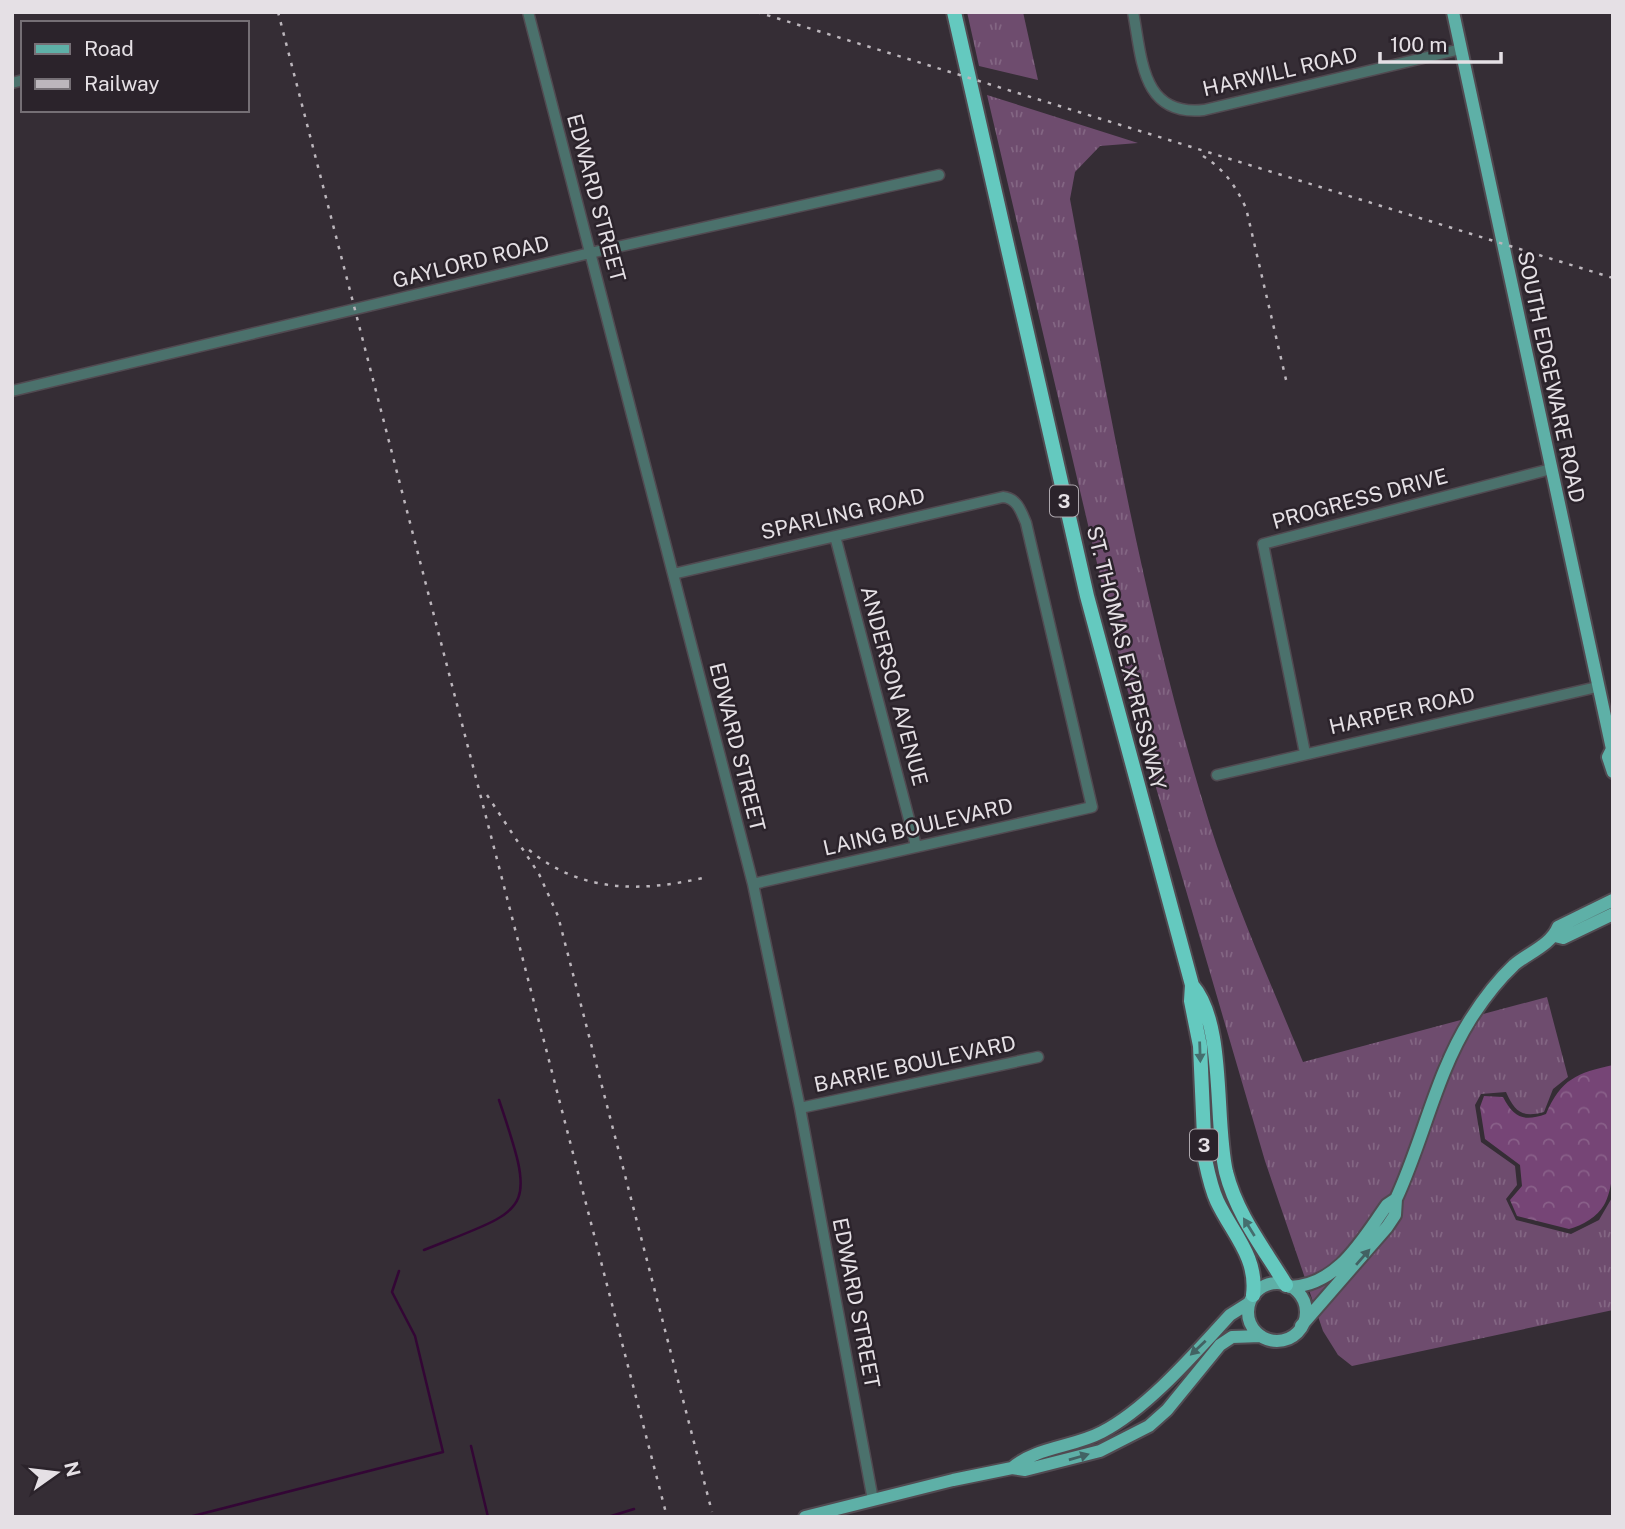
<svg xmlns="http://www.w3.org/2000/svg" width="1625" height="1529" font-family="'Public Sans',sans-serif">
<style>
.grass{fill:url(#grass-tufts)}
.forest{fill:url(#forest-crowns)}
.lines{fill:none;stroke-linecap:round;stroke-linejoin:round}
.stream{stroke:#330635;stroke-width:2.5}
.minor-casing{stroke:#514a51;stroke-width:13}
.major-casing{stroke:#514a51;stroke-width:16}
.highway-casing{stroke:#514a51;stroke-width:18}
.minor{stroke:#4b716c;stroke-width:10}
.major{stroke:#5eb0a7;stroke-width:12}
.highway{stroke:#64c9bf;stroke-width:14}
.rail{stroke:#bcb6bc;stroke-width:2.5;stroke-dasharray:3.5 7;stroke-linecap:butt}
.oneway{fill:#456e6e}
.oneway2{fill:#426263}
.labels{text-anchor:middle;stroke-width:5;stroke-linejoin:round;paint-order:stroke}
.shield{fill:#2b232b;stroke:#ada7ad;stroke-width:2}
.shield-label{font-size:19px;font-weight:bold;fill:#e5e0e5}
.street-label{font-size:21px;fill:#e5e0e5;stroke:#2b232b}
</style>
<defs>
<pattern id="grass-tufts" width="24" height="20" patternUnits="userSpaceOnUse" patternTransform="scale(1.75)"><rect width="24" height="20" fill="#6e4c6e"/><path d="M3 7l-1-3M5 7V3M7 7l1-3M15 17l-1-3M17 17v-4M19 17l1-3" fill="none" stroke="#836683"/></pattern>
<pattern id="forest-crowns" width="20" height="18" patternUnits="userSpaceOnUse" patternTransform="scale(1.75)"><rect width="20" height="18" fill="#764576"/><path d="M2 6a3 3 0 1 1 6 0M12 15a3 3 0 1 1 6 0" fill="none" stroke="#896089"/></pattern>
</defs>
<rect width="100%" height="100%" fill="#352d35"/>
<path class="grass" d="M967,12H1023L1038,80L979,66Z
M987,95L1138,143L1100,146L1075,172L1070,199C1109,409 1146,621 1210,825C1236,906 1271,984 1303,1062L1547,997L1568,1077L1553,1089L1544,1112C1522,1118 1515,1112 1506,1092L1481,1094L1475,1105L1481,1142L1515,1166L1517,1185L1506,1199L1516,1220L1571,1234L1599,1220L1613,1196V1310L1352,1366L1338,1355L1323,1331L1265,1161L1124,678Z"/>
<path class="forest" d="M1613,1065C1613,1098 1620,1179 1604,1205C1598,1216 1582,1226 1569,1229L1517,1216L1510,1200L1522,1186L1520,1165L1485,1139L1480,1107L1484,1096L1503,1097C1514,1118 1524,1122 1546,1114C1561,1079 1577,1073 1613,1065Z"/>
<g class="lines">
<path class="stream" d="M424,1250C531,1207 538,1215 499,1100
M471,1446L488,1517
M189,1517L443,1452L415,1336L392,1292L399,1271
M608,1517L634,1509"/>
<g class="minor-casing">
<path id="minor" d="M528,12L753,884L800,1108L873,1500
M1133,12C1142,58 1141,117 1204,110L1461,49
M12,83L23,80
M12,391L590,253L939,175
M835,536L916,846
M673,574L1003,497C1017,498 1021,511 1026,523L1092,807L753,884
M1305,753L1263,544L1551,469
M1217,775L1597,687
M800,1108L1038,1057"/>
</g>
<g class="major-casing">
<path id="major" d="M1453,12L1612,749L1608,757L1613,772
M1555,936L1563,938L1613,914
M1248 1312a29 29 0 1 1 58 0a29 29 0 1 1-58 0Z
M1290,1287C1338,1285 1362,1240 1387,1205L1396,1199
M1301,1326L1387,1227L1395,1215L1396,1199C1423,1141 1436,1074 1470,1020C1482,1001 1498,980 1514,965C1528,953 1551,945 1558,927L1613,900
M1012,1468C1036,1447 1074,1447 1102,1432C1148,1408 1195,1353 1230,1315L1249,1303
M805,1517L953,1480L1012,1468L1025,1470L1100,1451L1149,1426L1167,1410L1220,1345L1232,1337L1261,1336"/>
</g>
<g class="highway-casing">
<path id="highway" d="M954,12L1087,596L1192,985L1191,1001L1200,1046L1205,1159C1208,1173 1211,1188 1217,1201C1232,1233 1258,1257 1253,1295
M1192,985C1226,1024 1214,1120 1226,1172C1237,1215 1263,1247 1286,1285"/>
</g>
<use href="#minor" class="minor"/>
<use href="#major" class="major"/>
<use href="#highway" class="highway"/>
<path class="rail" d="M278,12L667,1517
M757,12L1613,278
M1203,156C1224,169 1235,185 1246,208L1287,384
M487,795L539,874L558,916L712,1512
M529,850C583,894 643,892 707,877"/>
</g>
<defs><path id="oneway-solid" d="M-6-.8H1V-3.2L6.5 0L1 3.2V.8H-6Z" transform="scale(1.75)"/></defs>
<g class="oneway">
<use href="#oneway-solid" transform="translate(1200 1052) rotate(88)"/>
<use href="#oneway-solid" transform="translate(1249 1227) rotate(-122)"/>
</g>
<g class="oneway2">
<use href="#oneway-solid" transform="translate(1363 1257) rotate(-49)"/>
<use href="#oneway-solid" transform="translate(1198 1348) rotate(137)"/>
<use href="#oneway-solid" transform="translate(1079 1457) rotate(-16)"/>
</g>
<g class="labels">
<g class="shield">
<rect x="1050" y="485.5" width="28" height="31" rx="5"/>
<rect x="1190" y="1129.5" width="28" height="31" rx="5"/>
</g>
<g class="shield-label">
<text x="1064" y="508">3</text>
<text x="1204" y="1152">3</text>
</g>
<g class="street-label">
<text transform="translate(1280 72) rotate(-13)" y="7">HARWILL ROAD</text>
<text transform="translate(596 198) rotate(75)" y="7">EDWARD STREET</text>
<text transform="translate(471 262) rotate(-14)" y="7">GAYLORD ROAD</text>
<text transform="translate(1551 377) rotate(78)" y="7">SOUTH EDGEWARE ROAD</text>
<text transform="translate(1360 499) rotate(-15)" y="7">PROGRESS DRIVE</text>
<text transform="translate(843 514) rotate(-13)" y="7">SPARLING ROAD</text>
<text transform="translate(1126 658) rotate(76)" y="7">ST. THOMAS EXPRESSWAY</text>
<text transform="translate(894 686) rotate(75)" y="7">ANDERSON AVENUE</text>
<text transform="translate(1402 711) rotate(-13)" y="7">HARPER ROAD</text>
<text transform="translate(737 747) rotate(76)" y="7">EDWARD STREET</text>
<text transform="translate(918 827) rotate(-13)" y="7">LAING BOULEVARD</text>
<text transform="translate(915 1064) rotate(-12)" y="7">BARRIE BOULEVARD</text>
<text transform="translate(856 1303) rotate(79)" y="7">EDWARD STREET</text>
</g>
</g>
<rect width="1625" height="1529" fill="none" stroke="#e5e0e5" stroke-width="28"/>
<rect x="21" y="21" width="228" height="91" fill="#2b232b" stroke="#756f75" stroke-width="2"/>
<rect x="35" y="44" width="35" height="10" fill="#5eb0a7" stroke="#756f75" stroke-width="2"/>
<text x="84" y="56" font-size="21" fill="#e5e0e5">Road</text>
<rect x="35" y="79" width="35" height="10" fill="#bcb6bc" stroke="#756f75" stroke-width="2"/>
<text x="84" y="91" font-size="21" fill="#e5e0e5">Railway</text>
<g transform="translate(56 1473) rotate(76)" stroke="#2b232b" stroke-width="5" paint-order="stroke">
<path d="M0-5L12 26L0 18L-12 26Z" fill="#e5e0e5"/>
<text y="-10" font-size="19" font-weight="bold" text-anchor="middle" fill="#e5e0e5">N</text>
</g>
<path d="M1380 52v10h121v-10" fill="none" stroke="#e5e0e5" stroke-width="3.5"/>
<text x="1390" y="52" font-size="21" fill="#e5e0e5" stroke="#2b232b" stroke-width="5" paint-order="stroke">100 m</text>
</svg>
